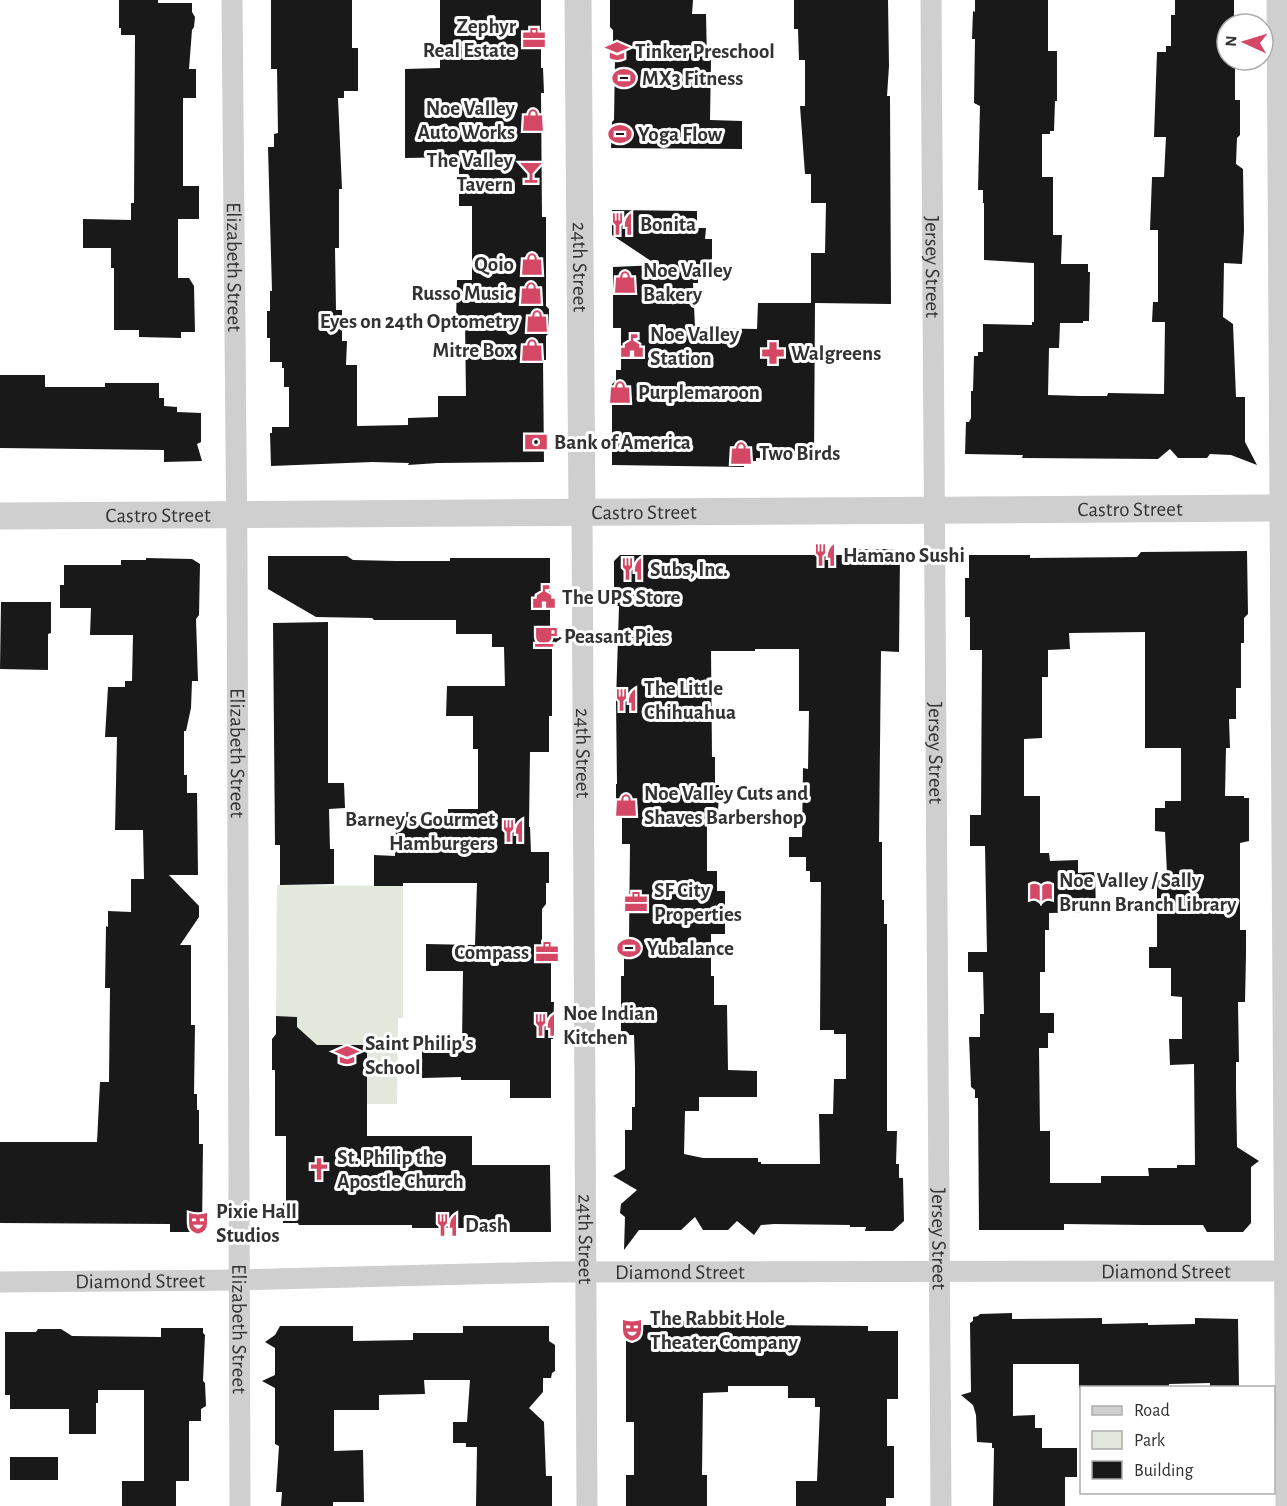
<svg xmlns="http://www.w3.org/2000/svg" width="1287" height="1506" font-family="'Alegreya Sans',sans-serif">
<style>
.green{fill:#e3e8dc}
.building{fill:#191919;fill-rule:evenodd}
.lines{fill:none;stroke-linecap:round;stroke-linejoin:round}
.minor{stroke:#cfcfcf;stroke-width:21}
.tertiary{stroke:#cfcfcf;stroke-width:27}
.labels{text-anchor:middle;stroke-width:6;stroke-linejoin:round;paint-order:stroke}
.poi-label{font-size:21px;font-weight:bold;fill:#323232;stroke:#fff;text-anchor:start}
.street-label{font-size:21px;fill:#323232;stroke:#fff}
</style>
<rect width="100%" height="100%" fill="#fff"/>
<path class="green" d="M277,885L403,886V1018H398L397,1104H367V1062L307,1045L297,1027V1017L276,1016Z"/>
<path class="building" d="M119,0H158V3H192V12L195,17L194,27L192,30L189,69H196V98H183V186H199V219H178V278H189L194,286L195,332H181V338L139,337V330H114V268H111V248H83V219L131,220V203H134L135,35H121V28H119Z
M271,0H352V48H358V91H344V98H338L342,189H339V248H335L336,310H342V341H347L346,365H357V426L408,425V418L438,417V396H466L465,321H456L457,280H472V206H459V157L405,158V69L440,68V0H541V68H543L544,93H541L542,217H546V306L549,309V333L546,336V360H543L544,462L438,463L408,465L409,463L372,462L271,466L270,433H272V427H289V387H284V368H282V362H270V338H267V311H270V291H272L268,147H274V134L278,133L277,69H271Z
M610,0H693L692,14H706L707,60H711L710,120L742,121V149L611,148L612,122L614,120L615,59L613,60V30L610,27Z
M794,0H888L889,66L887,96H890L891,304L815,303L814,459L756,458V461H745L744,467L612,465V384L616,381V370H621V328H613V267L657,265L612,235V210L697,211V228H706L705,239H712V267H698V283H693L695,328L757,329L758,303H811V253H825L826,203H811V174H805L800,106H805V60H799L798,29H794Z
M975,0H1048V51H1057V101H1055L1054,131H1050V134H1042V177H1053V235H1062L1061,264H1088V272H1090L1089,321H1083V323H1060L1059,348H1049L1048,395L1080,396H1107L1108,393L1164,394L1165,322H1152L1153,302H1158V230H1150L1152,177H1164L1166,137H1154L1157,52H1166V46H1171V15H1175V0H1234V24H1227V60H1235V100H1240V135L1237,138L1236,164L1243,169L1244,231L1242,264L1224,263L1223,317L1233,324L1236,397H1245V442L1257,465L1231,455L1210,454L1207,458H1178L1170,449L1158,459L1022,458L1023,455L965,454L966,422H969L971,418V391H973L974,356H978V352H983V324L1032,325V322H1034V263L984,260V203H983V190H978L980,106L974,103L975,39H972L973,11L975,12Z
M0,375H45V387H105V383H159V398H164V406L177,407V412L201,413V442L197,444L202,461L164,462V450L0,448Z
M852,549H892L900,556L899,652L881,651L879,842H882V900H884V924H887V1131H897L896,1164H899V1178H903L904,1221L893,1231H865L866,1227H850V1225L774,1224L761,1225L754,1235L737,1221L728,1230H703L695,1217L681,1230H639L624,1250L625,1217L620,1213L621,1204L637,1190L613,1176L625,1169V1130H632V1107H635V1067L634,1035H621V976H624V939H629L630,844H622V814L616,813V784H617L616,701L619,606H614V561L620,555H852ZM755,649H799V711H809L808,769L803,768L802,837H789V857H806V871H810V882H821L820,1030H834V1034H846V1079H834L833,1114H819L820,1164H761V1162H758V1158H703L684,1154L685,1111H699V1097H757V1071L728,1070L727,1005H714V976H711V934H725V891H717V871H707V814H718L719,785H715V757H712L711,651H755Z
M1247,551L1248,614L1244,618V643H1241V688H1236V719H1229L1230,748H1226L1225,796H1244V798H1249V841L1240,843V930H1246V954L1245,1002H1238L1239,1062H1236V1089L1237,1147L1259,1161L1251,1167V1223L1243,1232H1207L1203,1225H1144L1064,1224V1230H979L978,1098H975V1090L971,1087L969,1037H980V1014H984L983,972H968V952H987L985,846H970V815H981L982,650H970V617H965V578H969V555H1030V558L1137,557L1141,552ZM1145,632V748H1181V801H1165V808H1155V831L1165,832L1167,874H1157V947H1149V968H1171V996L1182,997V1039H1169L1170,1065L1194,1064L1195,1165H1177V1168H1148L1149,1176H1101V1183H1050V1131H1040L1039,1048H1048V1033H1054V1013H1040V972H1045V930H1049V913L1096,912L1095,872L1078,873V860L1050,861L1049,853H1040V796H1024V739L1042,738V677H1048V650L1070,649L1069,633Z
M268,556H347L353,560L396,561H450V558H550V633L562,638L552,645V716H549V752H530L529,827H530L531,852H549V883H546V904L542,909V942H551V1002H554L553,1039H551V1098H510V1080H461V1077L422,1078V1043H462L463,971H426V944L475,945L477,883H403V886H374V855L395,856L396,818L448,819V809H478V749H473V716H446L447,686H505L504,647H492V634H456V620H374L372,618L316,617L268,589Z
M146,558L192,559L200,564L199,615L196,619L198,681H192L191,708L186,731H184V775H187V793H197L198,875H169L199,906V917L180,945H191V1025H195L194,1094H197V1110H199V1144H203L202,1232H170V1224L0,1223V1142H97L100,1082H109L110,988H105L106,926L108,927V911L131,912V879H144L143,830H115L117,737H105L108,687H125V681H132L133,635H90L91,608H60V585H64V565H121V560H146Z
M1,602H51V633L48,634V670L0,669Z
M328,622V783H344L345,808L329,809L330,849H334V884L280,885V845H275L273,623Z
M276,1016L297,1017V1027L317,1045H367V1136H472V1165H550L551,1232H483L482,1228H412V1225H299L298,1223H283V1203H286V1136H275V1070H272V1039L276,1034Z
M1012,1313V1319L1102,1318V1324L1148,1323V1325L1195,1324V1318L1238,1319L1239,1388H1210V1383L1169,1384V1388H1079V1364H1013V1416L1035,1415V1428H1042V1448H1077V1477H1065V1506H993L994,1448H992V1443L977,1442L976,1415L973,1405L961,1395L971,1392L970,1323L973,1321V1317L978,1316L980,1314Z
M745,1319V1323H763V1325L868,1326V1331H898V1399H887V1446H894V1498H886V1506H796V1481H817L820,1407H815V1398H788V1386H728V1392L703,1393L702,1475H707V1506H626V1475H634V1422H626V1325H673L672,1321Z
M280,1326H353V1341L413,1340V1333H463V1326H549V1341L555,1345V1371L552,1373L551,1378H543V1392L529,1408L544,1422L546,1476H552V1506H476L477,1447H466V1443H453V1422H467L470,1380H424L425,1394L379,1395V1410H334V1451L363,1450L364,1502H333V1506H281L282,1492H276L279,1446L275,1444V1388L262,1381L275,1375V1348L265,1342L275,1335Z
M161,1328H203V1333L205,1335L203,1381L205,1383L206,1406L201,1409V1421H189V1481H176V1506H122V1481H144V1390H98V1403H96V1434H69V1409H10V1395H5V1332H36L38,1329H61L72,1336L161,1337Z
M10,1457H58V1480H10Z"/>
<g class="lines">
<g class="minor">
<path id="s1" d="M232,0L237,555L240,1506"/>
<path id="s2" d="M931,0L941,1506"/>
<path d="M1277,0L1286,1506"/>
<path id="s3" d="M582,513L587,1506"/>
<path id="s4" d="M0,1282L238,1280L554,1272L1287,1271"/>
</g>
<g class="tertiary">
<path id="s5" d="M578,0L582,513"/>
<path id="s6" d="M0,516L1287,508"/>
</g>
</g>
<defs>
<g id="office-bare" transform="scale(1.8)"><path d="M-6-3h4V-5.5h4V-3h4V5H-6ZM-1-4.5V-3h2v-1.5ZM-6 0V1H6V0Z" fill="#d54865" stroke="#fff" stroke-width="2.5" paint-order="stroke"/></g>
<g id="school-bare" transform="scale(1.8)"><path d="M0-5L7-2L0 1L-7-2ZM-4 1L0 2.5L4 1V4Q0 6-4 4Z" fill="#d54865" stroke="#fff" stroke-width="2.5" paint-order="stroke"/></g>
<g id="stadium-bare" transform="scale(1.8)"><path d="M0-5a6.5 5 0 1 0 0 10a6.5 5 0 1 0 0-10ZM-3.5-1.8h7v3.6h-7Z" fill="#d54865" stroke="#fff" stroke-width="2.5" paint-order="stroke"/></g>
<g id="shop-bare" transform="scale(1.8)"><path d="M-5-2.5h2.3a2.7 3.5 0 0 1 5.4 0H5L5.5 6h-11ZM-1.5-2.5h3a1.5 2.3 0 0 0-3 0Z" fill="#d54865" stroke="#fff" stroke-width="2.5" paint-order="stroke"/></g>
<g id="bar-bare" transform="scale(1.8)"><path d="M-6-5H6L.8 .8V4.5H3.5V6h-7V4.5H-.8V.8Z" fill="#d54865" stroke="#fff" stroke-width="2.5" paint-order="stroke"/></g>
<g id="restaurant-bare" transform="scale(1.8)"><path d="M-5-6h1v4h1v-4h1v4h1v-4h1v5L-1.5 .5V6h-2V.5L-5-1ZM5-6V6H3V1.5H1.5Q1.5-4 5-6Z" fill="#d54865" stroke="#fff" stroke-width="2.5" paint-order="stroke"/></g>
<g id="civic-bare" transform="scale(1.8)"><path d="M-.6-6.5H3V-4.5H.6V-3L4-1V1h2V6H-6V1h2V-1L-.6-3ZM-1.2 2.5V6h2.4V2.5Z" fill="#d54865" stroke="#fff" stroke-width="2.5" paint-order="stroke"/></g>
<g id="pharmacy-bare" transform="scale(1.8)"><path d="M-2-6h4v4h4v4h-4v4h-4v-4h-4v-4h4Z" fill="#d54865" stroke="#fff" stroke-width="2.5" paint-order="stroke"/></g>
<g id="bank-bare" transform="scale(1.8)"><path d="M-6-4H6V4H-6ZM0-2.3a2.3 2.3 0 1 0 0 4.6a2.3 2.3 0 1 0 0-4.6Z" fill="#d54865" stroke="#fff" stroke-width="2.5" paint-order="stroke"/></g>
<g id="cafe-bare" transform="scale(1.8)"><path d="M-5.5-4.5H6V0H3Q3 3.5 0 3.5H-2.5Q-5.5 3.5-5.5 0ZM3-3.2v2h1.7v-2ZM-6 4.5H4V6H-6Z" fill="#d54865" stroke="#fff" stroke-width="2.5" paint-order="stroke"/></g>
<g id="library-bare" transform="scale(1.8)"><path d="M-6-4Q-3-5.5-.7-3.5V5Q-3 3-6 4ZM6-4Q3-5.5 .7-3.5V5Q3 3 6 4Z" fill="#d54865" stroke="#fff" stroke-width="2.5" paint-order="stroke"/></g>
<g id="church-bare" transform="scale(1.8)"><path d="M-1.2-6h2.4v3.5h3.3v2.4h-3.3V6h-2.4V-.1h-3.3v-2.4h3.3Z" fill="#d54865" stroke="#fff" stroke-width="2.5" paint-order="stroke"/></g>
<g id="theatre-bare" transform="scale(1.8)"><path d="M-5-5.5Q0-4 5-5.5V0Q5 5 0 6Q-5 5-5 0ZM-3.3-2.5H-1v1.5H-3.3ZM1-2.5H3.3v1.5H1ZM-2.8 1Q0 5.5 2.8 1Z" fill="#d54865" stroke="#fff" stroke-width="2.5" paint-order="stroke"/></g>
</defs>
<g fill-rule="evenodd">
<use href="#office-bare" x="534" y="38"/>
<use href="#school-bare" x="617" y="51"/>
<use href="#stadium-bare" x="624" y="78"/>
<use href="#shop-bare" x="533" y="120"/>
<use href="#stadium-bare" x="620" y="134"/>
<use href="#bar-bare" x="531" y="172"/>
<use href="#restaurant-bare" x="622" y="224"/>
<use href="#shop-bare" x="532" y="264"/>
<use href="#shop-bare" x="625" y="282"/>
<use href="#shop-bare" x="531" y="293"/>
<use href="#shop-bare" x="537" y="321"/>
<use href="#civic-bare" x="632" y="346"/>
<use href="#shop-bare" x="532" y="350"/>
<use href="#pharmacy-bare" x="773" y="353"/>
<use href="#shop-bare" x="620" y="392"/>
<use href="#bank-bare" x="536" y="442"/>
<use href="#shop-bare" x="741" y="453"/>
<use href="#restaurant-bare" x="825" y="555"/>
<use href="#restaurant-bare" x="632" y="569"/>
<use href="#civic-bare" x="544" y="597"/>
<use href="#cafe-bare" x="546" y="636"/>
<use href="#restaurant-bare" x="626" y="700"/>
<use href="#shop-bare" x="626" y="805"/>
<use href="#restaurant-bare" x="513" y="831"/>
<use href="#library-bare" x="1041" y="892"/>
<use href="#office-bare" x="636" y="902"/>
<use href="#stadium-bare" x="629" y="948"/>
<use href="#office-bare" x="547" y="952"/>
<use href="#restaurant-bare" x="545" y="1025"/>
<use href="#school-bare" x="347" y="1055"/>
<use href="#church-bare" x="319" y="1169"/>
<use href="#theatre-bare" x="198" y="1223"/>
<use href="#restaurant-bare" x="447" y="1225"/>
<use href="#theatre-bare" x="632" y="1330"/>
</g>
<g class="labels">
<g class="poi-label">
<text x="516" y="33" text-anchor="end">Zephyr<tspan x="516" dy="24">Real Estate</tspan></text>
<text x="635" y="58">Tinker Preschool</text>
<text x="642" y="85">MX3 Fitness</text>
<text x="515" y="115" text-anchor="end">Noe Valley<tspan x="515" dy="24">Auto Works</tspan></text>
<text x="638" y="141">Yoga Flow</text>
<text x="513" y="167" text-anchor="end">The Valley<tspan x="513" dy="24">Tavern</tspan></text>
<text x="640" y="231">Bonita</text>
<text x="514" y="271" text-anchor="end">Qoio</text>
<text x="643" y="277">Noe Valley<tspan x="643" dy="24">Bakery</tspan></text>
<text x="513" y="300" text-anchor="end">Russo Music</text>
<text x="519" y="328" text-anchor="end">Eyes on 24th Optometry</text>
<text x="650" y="341">Noe Valley<tspan x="650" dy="24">Station</tspan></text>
<text x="514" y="357" text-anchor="end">Mitre Box</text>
<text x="791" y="360">Walgreens</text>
<text x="638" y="399">Purplemaroon</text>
<text x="554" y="449">Bank of America</text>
<text x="759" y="460">Two Birds</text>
<text x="843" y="562">Hamano Sushi</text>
<text x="650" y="576">Subs, Inc.</text>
<text x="562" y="604">The UPS Store</text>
<text x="564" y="643">Peasant Pies</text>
<text x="644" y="695">The Little<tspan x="644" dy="24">Chihuahua</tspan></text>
<text x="644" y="800">Noe Valley Cuts and<tspan x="644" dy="24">Shaves Barbershop</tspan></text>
<text x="495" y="826" text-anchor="end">Barney's Gourmet<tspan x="495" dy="24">Hamburgers</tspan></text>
<text x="1059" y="887">Noe Valley / Sally<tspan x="1059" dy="24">Brunn Branch Library</tspan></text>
<text x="654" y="897">SF City<tspan x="654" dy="24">Properties</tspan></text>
<text x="647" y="955">Yubalance</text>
<text x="529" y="959" text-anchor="end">Compass</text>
<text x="563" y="1020">Noe Indian<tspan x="563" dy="24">Kitchen</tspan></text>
<text x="365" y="1050">Saint Philip's<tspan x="365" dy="24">School</tspan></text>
<text x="337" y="1164">St. Philip the<tspan x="337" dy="24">Apostle Church</tspan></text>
<text x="216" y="1218">Pixie Hall<tspan x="216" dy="24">Studios</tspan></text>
<text x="465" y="1232">Dash</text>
<text x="650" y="1325">The Rabbit Hole<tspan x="650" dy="24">Theater Company</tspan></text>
</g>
<g class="street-label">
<text dy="7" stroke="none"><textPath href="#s1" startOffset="267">Elizabeth Street</textPath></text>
<text dy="7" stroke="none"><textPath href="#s5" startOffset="267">24th Street</textPath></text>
<text dy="7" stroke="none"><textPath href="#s2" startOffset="267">Jersey Street</textPath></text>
<text dy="7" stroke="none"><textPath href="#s6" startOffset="1130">Castro Street</textPath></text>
<text dy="7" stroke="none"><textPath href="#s6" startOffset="644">Castro Street</textPath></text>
<text dy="7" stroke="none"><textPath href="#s6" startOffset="158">Castro Street</textPath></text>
<text dy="7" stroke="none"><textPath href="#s1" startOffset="753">Elizabeth Street</textPath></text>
<text dy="7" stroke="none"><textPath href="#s3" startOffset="240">24th Street</textPath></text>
<text dy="7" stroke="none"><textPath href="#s2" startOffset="753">Jersey Street</textPath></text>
<text dy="7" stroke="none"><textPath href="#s3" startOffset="726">24th Street</textPath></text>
<text dy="7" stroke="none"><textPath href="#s2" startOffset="1239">Jersey Street</textPath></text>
<text dy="7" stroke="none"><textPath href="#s4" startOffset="680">Diamond Street</textPath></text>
<text dy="7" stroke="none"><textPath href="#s4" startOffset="1166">Diamond Street</textPath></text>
<text dy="7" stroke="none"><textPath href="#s4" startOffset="140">Diamond Street</textPath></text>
<text dy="7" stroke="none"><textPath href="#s1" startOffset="1329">Elizabeth Street</textPath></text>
</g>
</g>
<rect x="1080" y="1386" width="195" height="108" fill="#ffffff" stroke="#adadad" stroke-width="1.5"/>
<rect x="1092" y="1406" width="30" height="9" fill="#cfcfcf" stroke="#adadad" stroke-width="1.5"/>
<text x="1134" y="1416" font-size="18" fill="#323232">Road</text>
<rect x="1092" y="1431" width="30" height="18" fill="#e3e8dc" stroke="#adadad" stroke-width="1.5"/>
<text x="1134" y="1446" font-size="18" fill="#323232">Park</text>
<rect x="1092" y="1461" width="30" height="18" fill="#191919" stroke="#adadad" stroke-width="1.5"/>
<text x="1134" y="1476" font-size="18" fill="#323232">Building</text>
<g transform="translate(1245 42) rotate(274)"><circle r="28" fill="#ffffff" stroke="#adadad" stroke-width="1.5"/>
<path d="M0-4.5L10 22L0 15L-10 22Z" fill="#d54865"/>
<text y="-9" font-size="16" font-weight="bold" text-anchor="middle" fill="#323232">N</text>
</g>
</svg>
